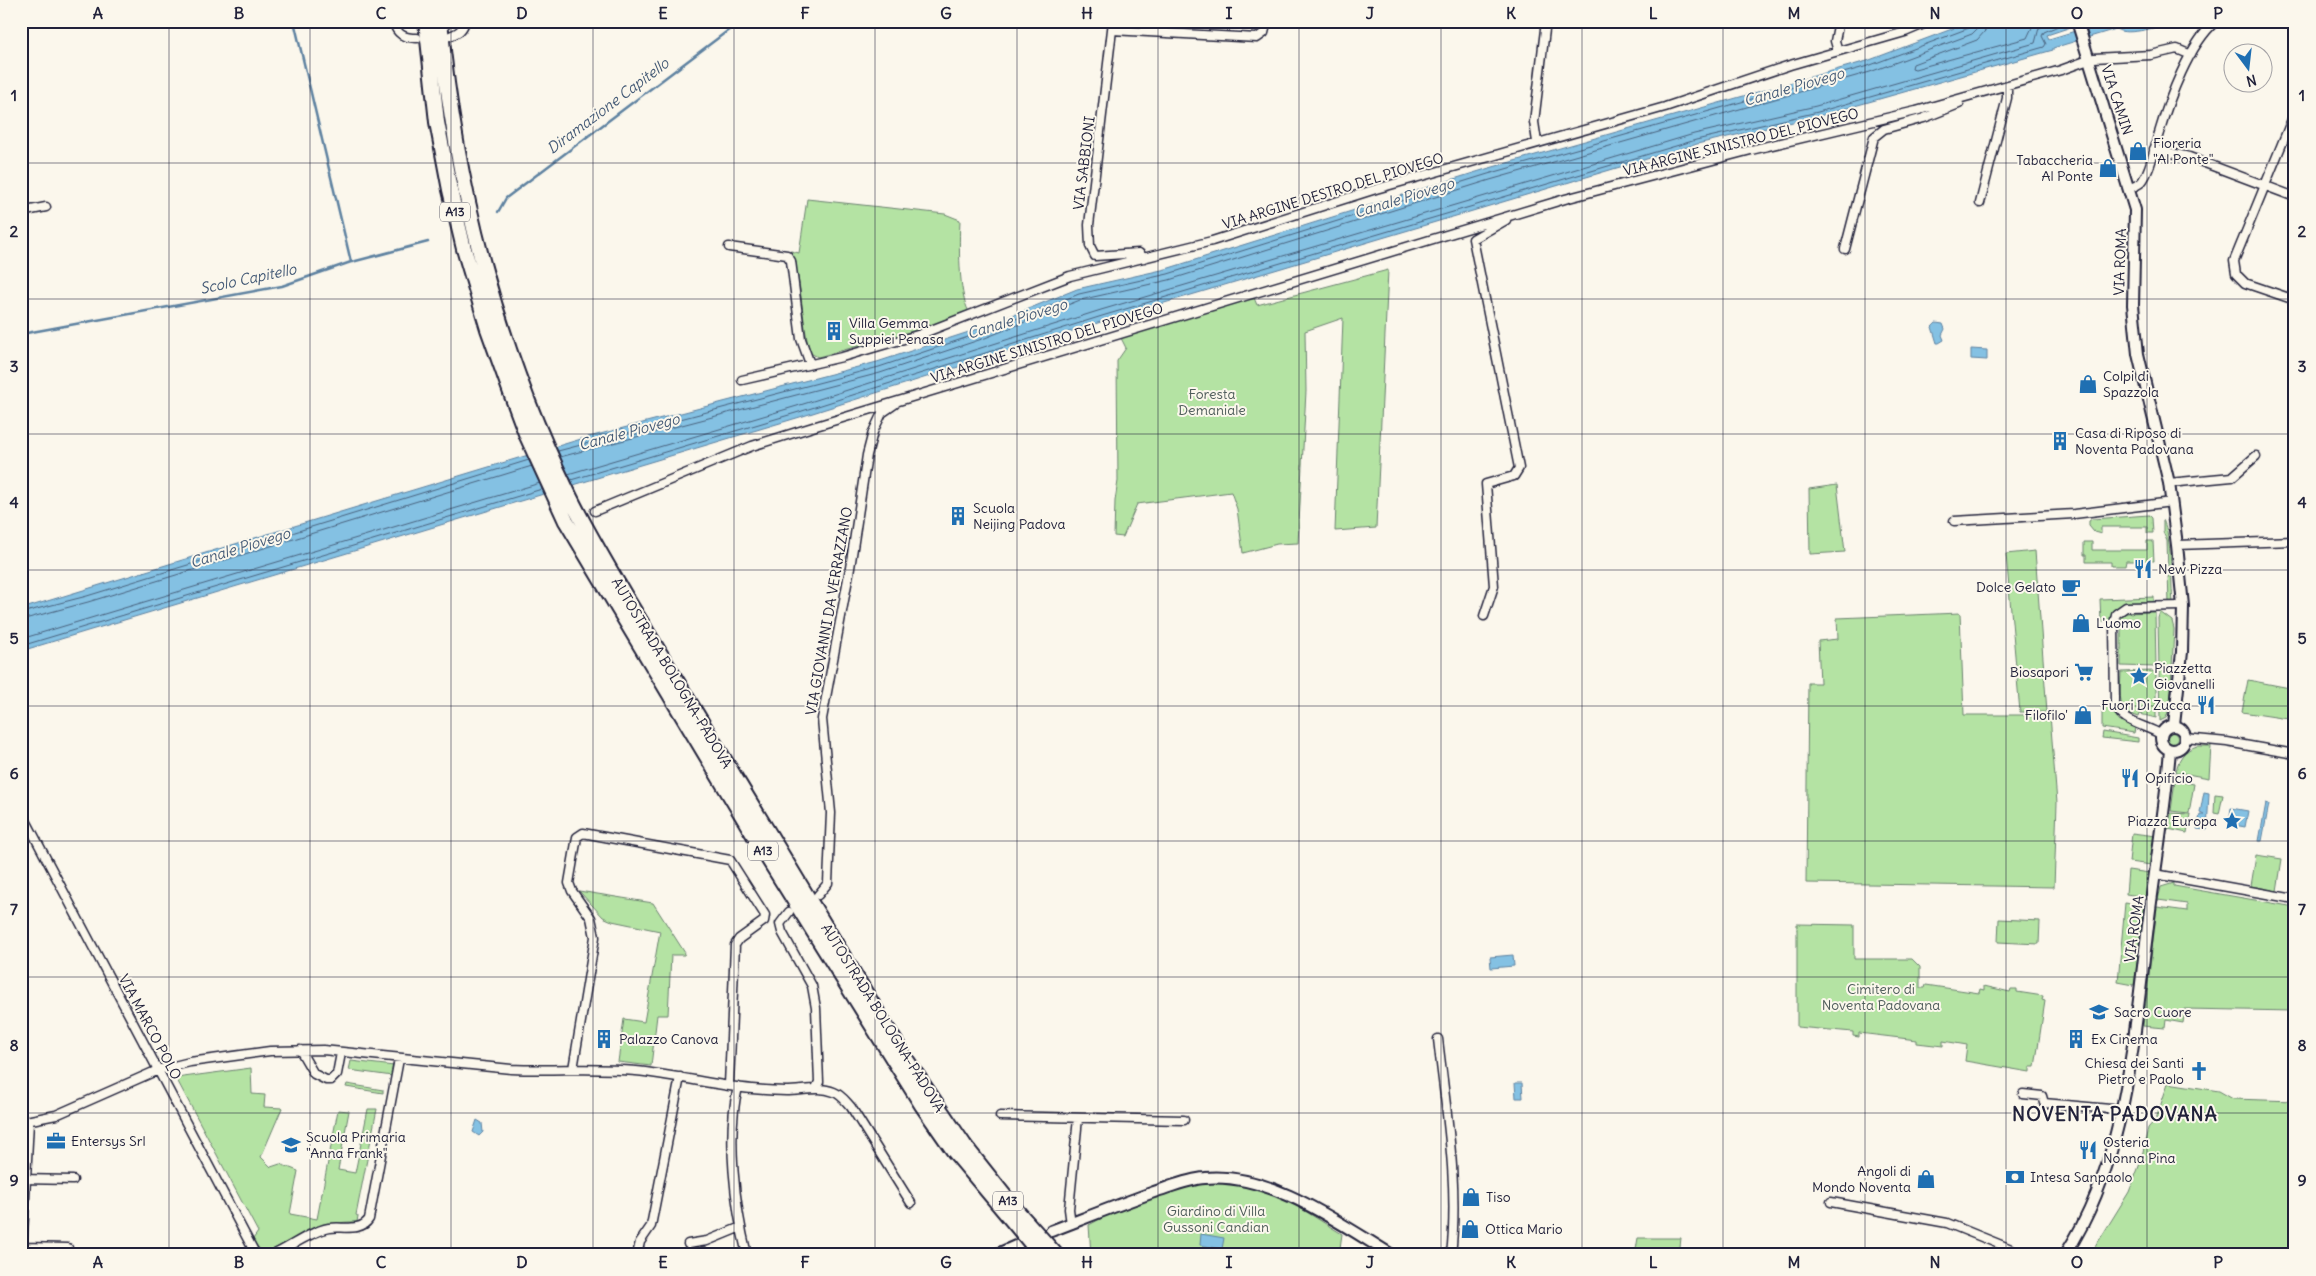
<svg xmlns="http://www.w3.org/2000/svg" width="2316" height="1276" font-family="Delius,sans-serif">
<style>
.green{fill:#b4e3a3;stroke:#6b826f}
.water{fill:#84c1e3;stroke:#5d81a0}
.lines{fill:none;stroke-linecap:round;stroke-linejoin:round}
.shore{stroke:#49627e;stroke-width:1}
.stream{stroke:#5d81a0;stroke-width:2.5}
.minor-casing{stroke:#22223b;stroke-width:11}
.tertiary-casing{stroke:#22223b;stroke-width:14}
.motorway-casing{stroke:#22223b;stroke-width:18}
.minor{stroke:#fbf7ec;stroke-width:8}
.tertiary{stroke:#fbf7ec;stroke-width:10}
.motorway{stroke:#fbf7ec;stroke-width:14}
.motorway-bridge-casing{stroke:#22223b;stroke-width:18;stroke-linecap:butt}
.motorway-bridge{stroke:#fbf7ec;stroke-width:14}
.grid{fill:none;stroke:#22223b;stroke-width:1;stroke-opacity:0.55}
.labels{text-anchor:middle;stroke-width:4;stroke-linejoin:round;paint-order:stroke}
.shield{fill:#fbf7ec;stroke:#636270;stroke-width:1}
.shield-label{font-size:12px;font-weight:bold;fill:#22223b}
.street-label{font-size:14px;fill:#22223b;stroke:#fbf7ec}
.poi-label{font-size:14px;fill:#22223b;stroke:#fbf7ec;text-anchor:start}
.park-label{font-size:14px;fill:#4e5c5a;stroke:#fbf7ec}
.water-label{font-size:15px;font-style:italic;fill:#445a76;stroke:#fbf7ec}
.district-label{font-size:19px;font-weight:bold;letter-spacing:1px;fill:#22223b;stroke:#fbf7ec}
.neatline{fill:none;stroke:#22223b;stroke-width:2}
.grid-label{font-size:16px;text-anchor:middle;font-weight:bold;fill:#22223b}
</style>
<rect width="100%" height="100%" fill="#fbf7ec"/>
<filter id="ink" filterUnits="userSpaceOnUse"><feTurbulence type="fractalNoise" baseFrequency=".02" numOctaves="2"/><feDisplacementMap in="SourceGraphic" scale="10" xChannelSelector="R" yChannelSelector="G"/><feConvolveMatrix kernelMatrix="1 2 1 2 8 2 1 2 1" color-interpolation-filters="sRGB"/></filter>
<g filter="url(#ink)">
<path class="green" d="M807,199L945,214L960,220C959,243 958,292 969,312L914,331L818,357L810,353C801,319 803,284 791,251L799,253Z
M1388,270L1376,528L1335,531L1343,318L1305,331L1306,391L1298,543L1277,544L1243,553L1237,509L1231,492L1137,504L1123,537L1114,536L1115,501L1118,481L1117,361L1126,348L1119,334L1252,293L1257,305Z
M1837,485L1845,552L1810,554L1809,489Z
M2149,515L2152,518L2153,533H2147V527H2101V534L2094,532L2089,526V521L2092,519Z
M2163,520C2172,537 2171,583 2173,603L2169,604L2167,541L2163,532Z
M2147,541H2153L2154,561H2126L2125,566H2111V562H2086V555H2084V542H2092V550H2147Z
M2035,551L2047,712H2020L2006,554Z
M2154,597V604L2120,606L2112,614L2110,622H2101L2100,599Z
M2155,612L2156,667L2121,666V617L2125,613Z
M2160,612L2172,621L2174,629L2170,706L2166,718L2160,721L2158,618Z
M1960,613L1964,715H2050L2057,803L2054,887L1806,883L1808,683H1820L1818,641L1838,639L1837,618Z
M2153,671L2156,675V718L2140,714L2139,717C2134,715 2127,714 2124,710C2118,701 2121,682 2121,672Z
M2248,680L2295,689V720L2242,712Z
M2102,706H2112L2118,720L2135,728L2134,733L2102,728Z
M2103,732L2138,738V742L2102,738Z
M2166.5 738a5.5 5.5 0 1 1 11 0a5.5 5.5 0 1 1-11 0Z
M2197,746H2211L2209,778L2176,772C2178,759 2184,750 2197,746Z
M2175,781L2194,784L2189,813L2171,811Z
M2215,794L2223,795L2219,814L2214,813Z
M2171,813L2190,814L2187,833L2168,829Z
M2132,833L2156,836L2151,865L2129,862Z
M2256,855L2282,859L2277,891L2251,886Z
M2128,870L2150,873L2146,897L2126,894Z
M2174,883V886L2295,907V1011L2185,1009L2183,1023L2166,1020L2165,1028L2143,1026L2157,907L2187,911V904L2158,900L2161,887Z
M579,891L653,903L685,953L684,955H671L668,1015H657L651,1066L618,1062L624,1019L644,1022L660,931L612,921L603,917Z
M2125,903L2145,906L2134,985L2118,982Z
M1999,919L2040,921L2039,944L1998,942Z
M1797,924L1854,925V959H1912L1920,967V988H1925L1926,985L1979,993L1980,989L1984,990V986L2010,992L2011,989H2017V992L2043,996L2042,1000L2045,1001L2035,1067H2030V1072L1965,1061L1967,1045L1943,1041V1046L1917,1043V1040L1859,1033V1037L1853,1036V1032L1797,1027Z
M351,1061L394,1066L392,1076L349,1070Z
M251,1068L252,1094L265,1095L264,1107L282,1108L261,1157L271,1167L280,1164L298,1171L290,1214L317,1219L338,1110L349,1111L338,1170L355,1173L368,1109H377L356,1215L358,1216L357,1222C321,1221 301,1235 270,1251C261,1253 257,1247 253,1239L258,1232L176,1078Z
M2168,1083L2219,1091L2233,1099L2295,1101V1255H2090L2129,1192L2141,1161L2148,1128L2156,1119Z
M347,1084L383,1090V1093L346,1087Z
M1220,1182L1246,1186L1289,1201L1342,1234L1339,1255H1091L1089,1225C1129,1203 1175,1185 1220,1182Z
M1638,1238H1681L1679,1255H1635Z"/>
<path class="water" d="M1973,21H2096L2077,25L2047,35L2049,39L2108,21H2174C2163,26 2127,37 2116,29L2053,48V50L1819,116L1697,144L1104,321L800,417L21,651V609L581,439L877,362L981,328L1077,289L1166,269L1486,169L1867,61Z
M1936,323L1943,324L1945,329L1942,335L1944,340L1939,343H1937L1932,327Z
M1971,349L1987,350V360L1971,359Z
M2204,792L2209,793L2207,830L2197,829L2200,815H2204L2200,813Z
M2266,803L2269,804L2262,841H2259Z
M2231,808L2248,811L2245,827L2229,824Z
M1513,955L1514,966L1491,968L1490,957Z
M1515,1083H1522L1523,1098H1516Z
M477,1120L482,1123L483,1132L479,1136L473,1132Z
M1201,1234L1224,1238L1222,1249L1200,1245Z"/>
<g class="lines">
<path class="shore" d="M1987,21L1985,31L1977,40L1913,64L1912,68L1915,69L2027,38L2035,21
M2106,21L2108,26C2114,25 2117,26 2124,27C2135,28 2147,24 2157,21
M558,451L879,367L983,332L1079,294L1168,274L1488,174L1868,66L1969,28L1973,21
M560,457L880,373L985,338L1080,300L1169,280L1490,180L1870,72L1972,34L1977,29L1979,21
M568,474L797,406L1101,310L1694,134L1816,106L2035,43L2039,28L2054,21
M571,480L799,412L1102,316L1696,140L1818,112L2044,47L2046,44L2042,36L2044,32L2070,21
M21,613L87,596L529,460
M21,620L88,602L532,466
M21,639L540,483
M21,646L542,489"/>
<path class="stream" d="M498,212L506,198L734,26V21
M352,262L428,242
M21,334L282,286L351,262L294,21"/>
<g class="minor-casing">
<path id="minor" d="M393,21C397,35 404,38 417,38
M1113,21L1089,225L1090,246L1095,256L1139,253L1144,258
M1112,30L1257,38L1264,33L1267,21
M450,36C458,33 463,30 465,21
M1838,51L1835,41L1839,21
M2295,112L2234,261L2236,274L2245,283L2295,300
M1537,142L1534,122L1546,21
M2154,149L2189,157L2295,197
M2130,188C2135,186 2140,185 2143,180C2152,167 2154,148 2159,133C2169,99 2189,44 2216,21
M1980,203L2007,98V86
M21,212L46,207
M729,247L787,255L791,261L801,339L810,364
M1845,249L1874,137L1884,129L1924,118L1959,104
M742,380L842,357L921,334L1070,276L1212,241L1376,189L1665,107L1790,65L1905,32L1931,21
M2169,483L2232,477L2256,456
M595,511L752,446L816,426L1565,199L1751,150L1916,111L2061,70L2094,58L2151,55L2177,49L2191,55
M1954,521L2074,514L2172,502
M2177,545L2295,541
M1484,616L1494,586L1486,484L1514,476L1519,468L1473,239L1506,220
M2160,734C2145,725 2120,722 2115,704L2114,624L2116,614L2126,607L2183,606
M2185,738L2227,742L2295,754
M21,811L256,1255
M2155,874L2295,899
M818,895L828,883L831,813L822,719L850,568L867,455L873,432L882,413L895,404
M789,912L780,924L782,932L812,986L816,1008L819,1082L816,1088
M1438,1039C1446,1110 1459,1184 1451,1255
M300,1050L314,1074L326,1080H331L337,1074L341,1053
M573,1069L595,937L591,918L572,891L569,883L577,837L583,833L730,860L765,915L764,921L739,939L735,945L729,1085
M738,1087C726,1136 735,1206 747,1255
M2023,1094L2042,1096L2044,1103L2121,1110
M1000,1116L1184,1120
M21,1122L56,1115L158,1070L190,1062L270,1051L323,1050L511,1069C553,1071 594,1067 636,1071C675,1075 713,1085 752,1089C763,1090 775,1091 786,1091C803,1091 819,1086 834,1092C842,1095 846,1102 851,1107L911,1203
M21,1179L73,1180
M1831,1202L1947,1223L2026,1255
M1071,1224L1069,1209L1078,1118
M688,1244L707,1241L741,1227
M23,1247L68,1248
M22,1255L29,1122
M273,1255C291,1247 309,1232 329,1228C342,1226 361,1232 369,1219L399,1059
M637,1255L640,1242L651,1226L680,1077"/>
</g>
<g class="tertiary-casing">
<path id="tertiary" d="M2077,21L2135,210L2133,305L2138,354L2169,483L2177,545L2183,606L2182,652L2174,725
M2161 738a12 12 0 1 1 24 0a12 12 0 1 1-24 0Z
M1051,1231C1085,1218 1120,1204 1154,1192C1170,1187 1188,1179 1205,1178C1270,1172 1339,1223 1392,1255
M995,1255L1018,1245
M2065,1255C2126,1161 2133,1043 2147,934C2154,873 2165,812 2170,750"/>
</g>
<g class="motorway-casing">
<path id="motorway" d="M426,21L437,122L450,190L464,249L488,329L512,396L527,436L566,521L764,852L922,1105L954,1151
M440,21C455,183 496,345 567,491C585,529 607,565 628,601L903,1055L964,1145"/>
</g>
<use href="#minor" class="minor"/>
<use href="#tertiary" class="tertiary"/>
<use href="#motorway" class="motorway"/>
<g class="motorway-bridge-casing">
<path id="motorway-bridge" d="M964,1145L1014,1208L1056,1255
M954,1151L1041,1255"/>
</g>
<use href="#motorway-bridge" class="motorway-bridge"/>
</g>
</g>
<path class="grid" d="M169,21V1255M310,21V1255M451,21V1255M593,21V1255M734,21V1255M875,21V1255M1017,21V1255M1158,21V1255M1299,21V1255M1441,21V1255M1582,21V1255M1723,21V1255M1865,21V1255M2006,21V1255M2147,21V1255M21,163H2295M21,299H2295M21,434H2295M21,570H2295M21,706H2295M21,841H2295M21,977H2295M21,1113H2295"/>
<defs>
<g id="shop-bare" transform="scale(1.5)"><path d="M-5-2.5h2.3a2.7 3.5 0 0 1 5.4 0H5L5.5 6h-11ZM-1.5-2.5h3a1.5 2.3 0 0 0-3 0Z" fill="#1f6fb2" stroke="#fbf7ec" stroke-width="2.5" paint-order="stroke"/></g>
<g id="building-bare" transform="scale(1.5)"><path d="M-4-6H4V6H1V3H-1V6H-4ZM-2.5-4.3h1.7v1.8h-1.7ZM.8-4.3h1.7v1.8H.8ZM-2.5-1h1.7V.8h-1.7ZM.8-1h1.7V.8H.8Z" fill="#1f6fb2" stroke="#fbf7ec" stroke-width="2.5" paint-order="stroke"/></g>
<g id="restaurant-bare" transform="scale(1.5)"><path d="M-5-6h1v4h1v-4h1v4h1v-4h1v5L-1.5 .5V6h-2V.5L-5-1ZM5-6V6H3V1.5H1.5Q1.5-4 5-6Z" fill="#1f6fb2" stroke="#fbf7ec" stroke-width="2.5" paint-order="stroke"/></g>
<g id="cafe-bare" transform="scale(1.5)"><path d="M-5.5-4.5H6V0H3Q3 3.5 0 3.5H-2.5Q-5.5 3.5-5.5 0ZM3-3.2v2h1.7v-2ZM-6 4.5H4V6H-6Z" fill="#1f6fb2" stroke="#fbf7ec" stroke-width="2.5" paint-order="stroke"/></g>
<g id="supermarket-bare" transform="scale(1.5)"><path d="M-6-5.5h2.5l.6 2H6L4.5 2H-2.5L-4.4-4H-6ZM-1.5 3.2a1.3 1.3 0 1 0 .1 0ZM3 3.2a1.3 1.3 0 1 0 .1 0Z" fill="#1f6fb2" stroke="#fbf7ec" stroke-width="2.5" paint-order="stroke"/></g>
<g id="sight-bare" transform="scale(1.5)"><path d="M0-6L1.8-2.2L6-1.7L2.9 1.2L3.7 5.4L0 3.3L-3.7 5.4L-2.9 1.2L-6-1.7L-1.8-2.2Z" fill="#1f6fb2" stroke="#fbf7ec" stroke-width="2.5" paint-order="stroke"/></g>
<g id="school-bare" transform="scale(1.5)"><path d="M0-5L7-2L0 1L-7-2ZM-4 1L0 2.5L4 1V4Q0 6-4 4Z" fill="#1f6fb2" stroke="#fbf7ec" stroke-width="2.5" paint-order="stroke"/></g>
<g id="church-bare" transform="scale(1.5)"><path d="M-1.2-6h2.4v3.5h3.3v2.4h-3.3V6h-2.4V-.1h-3.3v-2.4h3.3Z" fill="#1f6fb2" stroke="#fbf7ec" stroke-width="2.5" paint-order="stroke"/></g>
<g id="office-bare" transform="scale(1.5)"><path d="M-6-3h4V-5.5h4V-3h4V5H-6ZM-1-4.5V-3h2v-1.5ZM-6 0V1H6V0Z" fill="#1f6fb2" stroke="#fbf7ec" stroke-width="2.5" paint-order="stroke"/></g>
<g id="bank-bare" transform="scale(1.5)"><path d="M-6-4H6V4H-6ZM0-2.3a2.3 2.3 0 1 0 0 4.6a2.3 2.3 0 1 0 0-4.6Z" fill="#1f6fb2" stroke="#fbf7ec" stroke-width="2.5" paint-order="stroke"/></g>
</defs>
<g fill-rule="evenodd">
<use href="#shop-bare" x="2138" y="151"/>
<use href="#shop-bare" x="2108" y="168"/>
<use href="#building-bare" x="834" y="331"/>
<use href="#shop-bare" x="2088" y="384"/>
<use href="#building-bare" x="2060" y="441"/>
<use href="#building-bare" x="958" y="516"/>
<use href="#restaurant-bare" x="2143" y="569"/>
<use href="#cafe-bare" x="2071" y="587"/>
<use href="#shop-bare" x="2081" y="623"/>
<use href="#supermarket-bare" x="2084" y="672"/>
<use href="#sight-bare" x="2139" y="676"/>
<use href="#restaurant-bare" x="2206" y="705"/>
<use href="#shop-bare" x="2083" y="715"/>
<use href="#restaurant-bare" x="2130" y="778"/>
<use href="#sight-bare" x="2232" y="821"/>
<use href="#school-bare" x="2099" y="1012"/>
<use href="#building-bare" x="604" y="1039"/>
<use href="#building-bare" x="2076" y="1039"/>
<use href="#church-bare" x="2199" y="1071"/>
<use href="#office-bare" x="56" y="1141"/>
<use href="#school-bare" x="291" y="1145"/>
<use href="#restaurant-bare" x="2088" y="1150"/>
<use href="#bank-bare" x="2015" y="1177"/>
<use href="#shop-bare" x="1926" y="1179"/>
<use href="#shop-bare" x="1471" y="1197"/>
<use href="#shop-bare" x="1470" y="1229"/>
</g>
<g class="labels">
<g class="shield">
<rect x="440" y="202.5" width="30" height="19" rx="4"/>
<rect x="748" y="841.5" width="30" height="19" rx="4"/>
<rect x="993" y="1191.5" width="30" height="19" rx="4"/>
</g>
<g class="shield-label">
<text x="455" y="216">A13</text>
<text x="763" y="855">A13</text>
<text x="1008" y="1205">A13</text>
</g>
<g class="street-label">
<text transform="translate(2117 100) rotate(72)" y="5">VIA CAMIN</text>
<text transform="translate(1741 142) rotate(-14)" y="5">VIA ARGINE SINISTRO DEL PIOVEGO</text>
<text transform="translate(1084 163) rotate(-83)" y="5">VIA SABBIONI</text>
<text transform="translate(1333 191) rotate(-17)" y="5">VIA ARGINE DESTRO DEL PIOVEGO</text>
<text transform="translate(2120 262) rotate(-88)" y="5">VIA ROMA</text>
<text transform="translate(1047 343) rotate(-17)" y="5">VIA ARGINE SINISTRO DEL PIOVEGO</text>
<text transform="translate(829 611) rotate(-80)" y="5">VIA GIOVANNI DA VERRAZZANO</text>
<text transform="translate(672 673) rotate(59)" y="5">AUTOSTRADA BOLOGNA-PADOVA</text>
<text transform="translate(2134 929) rotate(-82)" y="5">VIA ROMA</text>
<text transform="translate(883 1018) rotate(58)" y="5">AUTOSTRADA BOLOGNA-PADOVA</text>
<text transform="translate(150 1027) rotate(62)" y="5">VIA MARCO POLO</text>
</g>
<g class="poi-label">
<text x="2153" y="148">Fioreria<tspan x="2153" dy="16">"Al Ponte"</tspan></text>
<text x="2093" y="165" text-anchor="end">Tabaccheria<tspan x="2093" dy="16">Al Ponte</tspan></text>
<text x="849" y="328">Villa Gemma<tspan x="849" dy="16">Suppiei Penasa</tspan></text>
<text x="2103" y="381">Colpi di<tspan x="2103" dy="16">Spazzola</tspan></text>
<text x="2075" y="438">Casa di Riposo di<tspan x="2075" dy="16">Noventa Padovana</tspan></text>
<text x="973" y="513">Scuola<tspan x="973" dy="16">Neijing Padova</tspan></text>
<text x="2158" y="574">New Pizza</text>
<text x="2056" y="592" text-anchor="end">Dolce Gelato</text>
<text x="2096" y="628">L'uomo</text>
<text x="2154" y="673">Piazzetta<tspan x="2154" dy="16">Giovanelli</tspan></text>
<text x="2069" y="677" text-anchor="end">Biosapori</text>
<text x="2191" y="710" text-anchor="end">Fuori Di Zucca</text>
<text x="2068" y="720" text-anchor="end">Filofilo'</text>
<text x="2145" y="783">Opificio</text>
<text x="2217" y="826" text-anchor="end">Piazza Europa</text>
<text x="2114" y="1017">Sacro Cuore</text>
<text x="619" y="1044">Palazzo Canova</text>
<text x="2091" y="1044">Ex Cinema</text>
<text x="2184" y="1068" text-anchor="end">Chiesa dei Santi<tspan x="2184" dy="16">Pietro e Paolo</tspan></text>
<text x="306" y="1142">Scuola Primaria<tspan x="306" dy="16">"Anna Frank"</tspan></text>
<text x="71" y="1146">Entersys Srl</text>
<text x="2103" y="1147">Osteria<tspan x="2103" dy="16">Nonna Pina</tspan></text>
<text x="1911" y="1176" text-anchor="end">Angoli di<tspan x="1911" dy="16">Mondo Noventa</tspan></text>
<text x="2030" y="1182">Intesa Sanpaolo</text>
<text x="1486" y="1202">Tiso</text>
<text x="1485" y="1234">Ottica Mario</text>
</g>
<g class="park-label">
<text x="1212" y="399">Foresta<tspan x="1212" dy="16">Demaniale</tspan></text>
<text x="1881" y="994">Cimitero di<tspan x="1881" dy="16">Noventa Padovana</tspan></text>
<text x="1216" y="1216">Giardino di Villa<tspan x="1216" dy="16">Gussoni Candian</tspan></text>
</g>
<g class="water-label">
<text transform="translate(1794 87) rotate(-16)" y="5">Canale Piovego</text>
<text transform="translate(608 106) rotate(-37)" y="5">Diramazione Capitello</text>
<text transform="translate(1404 198) rotate(-17)" y="5">Canale Piovego</text>
<text transform="translate(248 279) rotate(-12)" y="5">Scolo Capitello</text>
<text transform="translate(1017 319) rotate(-17)" y="5">Canale Piovego</text>
<text transform="translate(629 432) rotate(-15)" y="5">Canale Piovego</text>
<text transform="translate(240 548) rotate(-17)" y="5">Canale Piovego</text>
</g>
<g class="district-label">
<text x="2115" y="1121">NOVENTA PADOVANA</text>
</g>
</g>
<rect width="2316" height="1276" fill="none" stroke="#fbf7ec" stroke-width="55"/>
<g transform="translate(2248 68) rotate(165)"><circle r="24" fill="#fbf7ec" stroke="#a4a2a5"/>
<path d="M0-4L9 19L0 12L-9 19Z" fill="#1f6fb2"/>
<text y="-8" font-size="14" font-weight="bold" text-anchor="middle" fill="#22223b">N</text>
</g>
<rect x="28" y="28" width="2260" height="1220" class="neatline"/>
<g class="grid-label">
<text x="98" y="19">A</text>
<text x="239" y="19">B</text>
<text x="381" y="19">C</text>
<text x="522" y="19">D</text>
<text x="663" y="19">E</text>
<text x="805" y="19">F</text>
<text x="946" y="19">G</text>
<text x="1087" y="19">H</text>
<text x="1229" y="19">I</text>
<text x="1370" y="19">J</text>
<text x="1511" y="19">K</text>
<text x="1653" y="19">L</text>
<text x="1794" y="19">M</text>
<text x="1935" y="19">N</text>
<text x="2077" y="19">O</text>
<text x="2218" y="19">P</text>
<text x="14" y="101">1</text>
<text x="2302" y="101">1</text>
<text x="14" y="237">2</text>
<text x="2302" y="237">2</text>
<text x="14" y="372">3</text>
<text x="2302" y="372">3</text>
<text x="14" y="508">4</text>
<text x="2302" y="508">4</text>
<text x="14" y="644">5</text>
<text x="2302" y="644">5</text>
<text x="14" y="779">6</text>
<text x="2302" y="779">6</text>
<text x="14" y="915">7</text>
<text x="2302" y="915">7</text>
<text x="14" y="1051">8</text>
<text x="2302" y="1051">8</text>
<text x="14" y="1186">9</text>
<text x="2302" y="1186">9</text>
<text x="98" y="1268">A</text>
<text x="239" y="1268">B</text>
<text x="381" y="1268">C</text>
<text x="522" y="1268">D</text>
<text x="663" y="1268">E</text>
<text x="805" y="1268">F</text>
<text x="946" y="1268">G</text>
<text x="1087" y="1268">H</text>
<text x="1229" y="1268">I</text>
<text x="1370" y="1268">J</text>
<text x="1511" y="1268">K</text>
<text x="1653" y="1268">L</text>
<text x="1794" y="1268">M</text>
<text x="1935" y="1268">N</text>
<text x="2077" y="1268">O</text>
<text x="2218" y="1268">P</text>
</g>
</svg>
